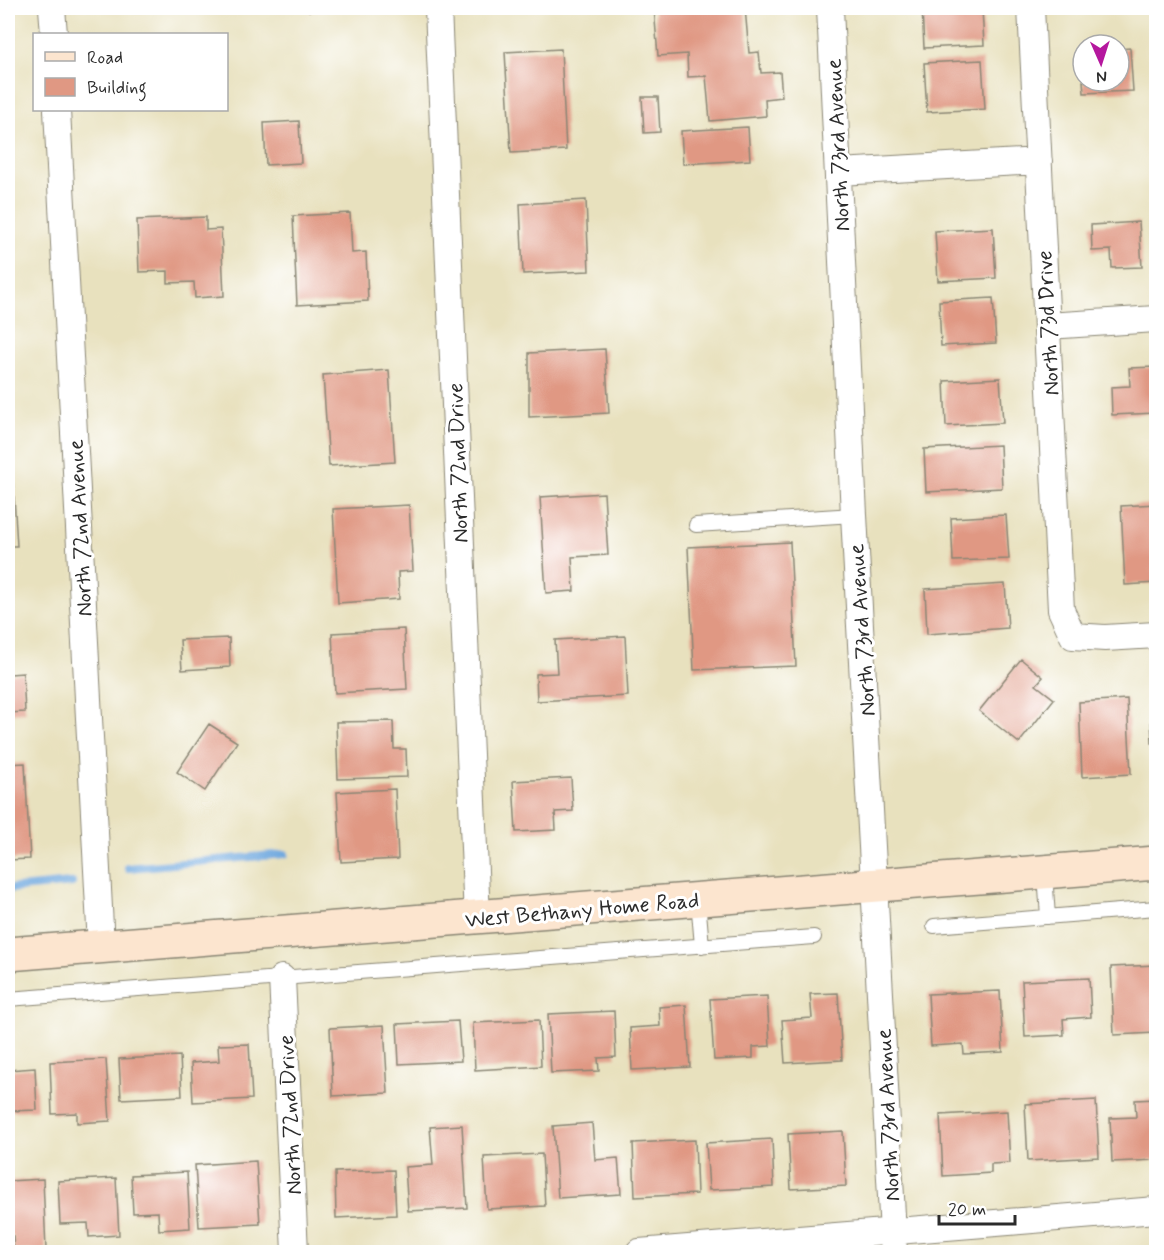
<svg xmlns="http://www.w3.org/2000/svg" width="1164" height="1260" font-family="Mynerve,sans-serif">
<style>
.lines{fill:none;stroke-linecap:round;stroke-linejoin:round}
.stream{stroke:#6fa9df;stroke-width:8}
.building{fill:#e09883}
.service-casing{stroke:#8a8674;stroke-width:16}
.minor-casing{stroke:#8a8674;stroke-width:28}
.secondary-casing{stroke:#8a8674;stroke-width:36}
.service{stroke:#fff;stroke-width:14}
.minor{stroke:#fff;stroke-width:26}
.secondary{stroke:#fce5cf;stroke-width:33}
.labels{text-anchor:middle;stroke-width:6;stroke-linejoin:round;paint-order:stroke}
.street-label{font-size:22px;fill:#2b2b2b;stroke:#fff}
</style>
<rect width="100%" height="100%" fill="#fff"/>
<filter id="ink" filterUnits="userSpaceOnUse"><feTurbulence type="fractalNoise" baseFrequency=".0167" numOctaves="2"/><feDisplacementMap in="SourceGraphic" scale="12" xChannelSelector="R" yChannelSelector="G"/><feConvolveMatrix kernelMatrix="1 2 1 2 8 2 1 2 1" color-interpolation-filters="sRGB"/></filter>
<filter id="wash" filterUnits="userSpaceOnUse"><feTurbulence type="fractalNoise" baseFrequency=".008" numOctaves="4" result="noise"/><feDisplacementMap in="SourceGraphic" scale="24" xChannelSelector="R" yChannelSelector="G"/><feGaussianBlur stdDeviation="1.35" result="paint"/><feColorMatrix in="noise" values="0 0 0 0 0 0 0 0 0 0 0 0 0 0 0 0 0 1.4 0 .05"/><feComposite in="paint" operator="in"/></filter>
<g filter="url(#wash)">
<rect width="100%" height="100%" fill="#e8e1be"/>
<g class="lines">
<path class="stream" d="M128,868L285,854
M8,889L72,883"/>
</g>
<g id="blocks">
<path class="building" d="M309,8H346V9L309,11Z
M654,8H745L749,53L759,52L761,73L780,72L782,97L765,99L766,116L710,121L706,76L688,77L687,54L658,56Z
M922,8H982L984,45L924,48Z
M1130,48L1133,91L1084,93L1083,81H1119V49Z
M561,49L566,150L511,153L505,52Z
M1153,51H1156V75H1155Z
M982,60L985,109L927,112L924,63Z
M642,97H658L660,132L644,133Z
M299,121L301,163L266,165L264,123Z
M748,127L750,160L683,164L681,131Z
M586,200L589,271L523,274L520,204Z
M350,213L352,253L366,252L368,301L297,305L293,216Z
M206,217V230L221,229L224,296L195,298L194,282L168,283V271L139,272L137,220Z
M1139,222L1142,267L1112,268L1111,250L1092,251L1091,225Z
M993,228L996,278L938,281L935,231Z
M993,298L996,343L941,346L939,301Z
M605,349L609,413L529,417V353Z
M1156,367V413L1112,415L1111,387L1130,386L1129,368Z
M389,370L395,462L329,466L323,375Z
M1000,378L1003,423L946,426L944,381Z
M1000,445L1002,488L926,492L924,449Z
M8,479H13L17,546H8Z
M604,493L608,555L572,557L574,591L546,593L540,497Z
M1156,504V583L1125,585L1121,506Z
M409,505L413,571L398,572L399,599L338,603L333,509Z
M1006,515L1009,559L953,561L951,518Z
M790,542L796,666L694,670L688,547Z
M1005,584L1008,628L927,634L925,589Z
M404,629L407,689L335,693L332,633Z
M625,636L628,696L537,701L536,674L557,673L555,640Z
M229,638L230,667L182,670L180,640Z
M8,648L10,674L23,673L25,712L8,713Z
M1021,659L1043,677L1036,685L1054,699L1019,743L979,711Z
M1156,686V743H1152L1150,687Z
M1127,699L1131,774L1082,777L1079,702Z
M393,721L394,749H406L407,777L338,779L336,722Z
M209,724L237,742L205,791L177,772Z
M25,763L30,859L8,860V764Z
M571,778L573,811L555,812L556,830L516,832L513,781Z
M395,789L398,859L341,862L337,792Z
M1156,965V1033L1114,1035L1111,967Z
M1089,978L1091,1017L1063,1019L1064,1035L1025,1037L1022,981Z
M1000,991L1003,1052L964,1054L963,1044L931,1046L928,994Z
M838,993L842,1060L785,1063L782,1020L812,1018L810,994Z
M767,996L770,1046L753,1047V1058L714,1060L710,999Z
M686,1005L690,1067L632,1070L630,1028L660,1026L659,1007Z
M614,1011L616,1057L598,1058L599,1071L551,1073L548,1014Z
M539,1020L541,1066L475,1070L473,1023Z
M458,1021L461,1061L399,1064L397,1024Z
M384,1025L388,1093L333,1096L330,1028Z
M249,1044L252,1099L193,1102L191,1063L219,1061L218,1045Z
M180,1056L182,1096L121,1099L119,1059Z
M106,1059L110,1121L77,1123V1113L52,1114L50,1062Z
M35,1068L37,1110L8,1111V1070Z
M1156,1099V1160L1112,1162L1110,1118L1136,1117L1135,1100Z
M1096,1100L1099,1157L1028,1161L1025,1104Z
M1007,1111L1010,1163L991,1164V1173L943,1176L940,1115Z
M592,1123L595,1160L618,1158L621,1194L558,1198L553,1126Z
M462,1125L467,1208L408,1211L405,1167L433,1165L430,1127Z
M843,1131L846,1186L791,1189L788,1134Z
M772,1139L774,1187L709,1190L706,1143Z
M695,1140L697,1194L635,1197L633,1143Z
M542,1154L545,1206L487,1209L484,1157Z
M256,1161L260,1224L199,1227L195,1165Z
M394,1170L396,1215L336,1218L335,1172Z
M187,1172L190,1228L159,1230L158,1212L133,1213L131,1175Z
M116,1178L119,1235L89,1237L88,1223L60,1224L58,1181Z
M43,1179L46,1250L14,1251L13,1236H8V1181Z"/>
</g>
</g>
<g filter="url(#ink)">
<use href="#blocks" fill-opacity="0" stroke="#8a8674" stroke-width="1.5"/>
<g class="lines">
<g class="service-casing">
<path id="service" d="M696,525L854,515
M1045,873L1048,917
M698,900L702,946
M934,926L1156,908
M8,999L814,937"/>
</g>
<g class="minor-casing">
<path id="minor" d="M52,8L54,34
M438,8L477,918
M830,8L854,515L894,1252
M1031,8L1061,610L1073,636L1105,638L1156,635
M57,110L101,946
M839,172L1039,161
M1047,326L1156,319
M282,978L295,1252
M639,1252L1156,1210"/>
</g>
<g class="secondary-casing">
<path id="secondary" d="M8,954L1156,863"/>
</g>
<use href="#service" class="service"/>
<use href="#minor" class="minor"/>
<use href="#secondary" class="secondary"/>
</g>
</g>
<g class="labels">
<g class="street-label">
<text transform="translate(837 145) rotate(-93)" y="8">North 73rd Avenue</text>
<text transform="translate(1047 323) rotate(-93)" y="8">North 73d Drive</text>
<text transform="translate(457 463) rotate(-92)" y="8">North 72nd Drive</text>
<text transform="translate(79 528) rotate(-93)" y="8">North 72nd Avenue</text>
<text transform="translate(861 630) rotate(-94)" y="8">North 73rd Avenue</text>
<text transform="translate(582 909) rotate(-5)" y="8">West Bethany Home Road</text>
<text transform="translate(289 1115) rotate(-93)" y="8">North 72nd Drive</text>
<text transform="translate(887 1115) rotate(-93)" y="8">North 73rd Avenue</text>
</g>
</g>
<rect width="1164" height="1260" fill="none" stroke="#fff" stroke-width="30"/>
<rect x="33" y="33" width="195" height="78" fill="#ffffff" stroke="#aaaaaa" stroke-width="1.5"/>
<rect x="45" y="52" width="30" height="9" fill="#fce5cf" stroke="#aaaaaa" stroke-width="1.5"/>
<text x="87" y="63" font-size="18" fill="#2b2b2b">Road</text>
<rect x="45" y="78" width="30" height="18" fill="#e09883" stroke="#aaaaaa" stroke-width="1.5"/>
<text x="87" y="93" font-size="18" fill="#2b2b2b">Building</text>
<g transform="translate(1101 63) rotate(177)"><circle r="28" fill="#ffffff" stroke="#aaaaaa" stroke-width="1.5"/>
<path d="M0-4.5L10 22L0 15L-10 22Z" fill="#b5179e"/>
<text y="-9" font-size="16" font-weight="bold" text-anchor="middle" fill="#2b2b2b">N</text>
</g>
<path d="M939 1215v9h76v-9" fill="none" stroke="#2b2b2b" stroke-width="3"/>
<text x="948" y="1215" font-size="18" fill="#2b2b2b" stroke="#ffffff" stroke-width="4.5" paint-order="stroke">20 m</text>
</svg>
